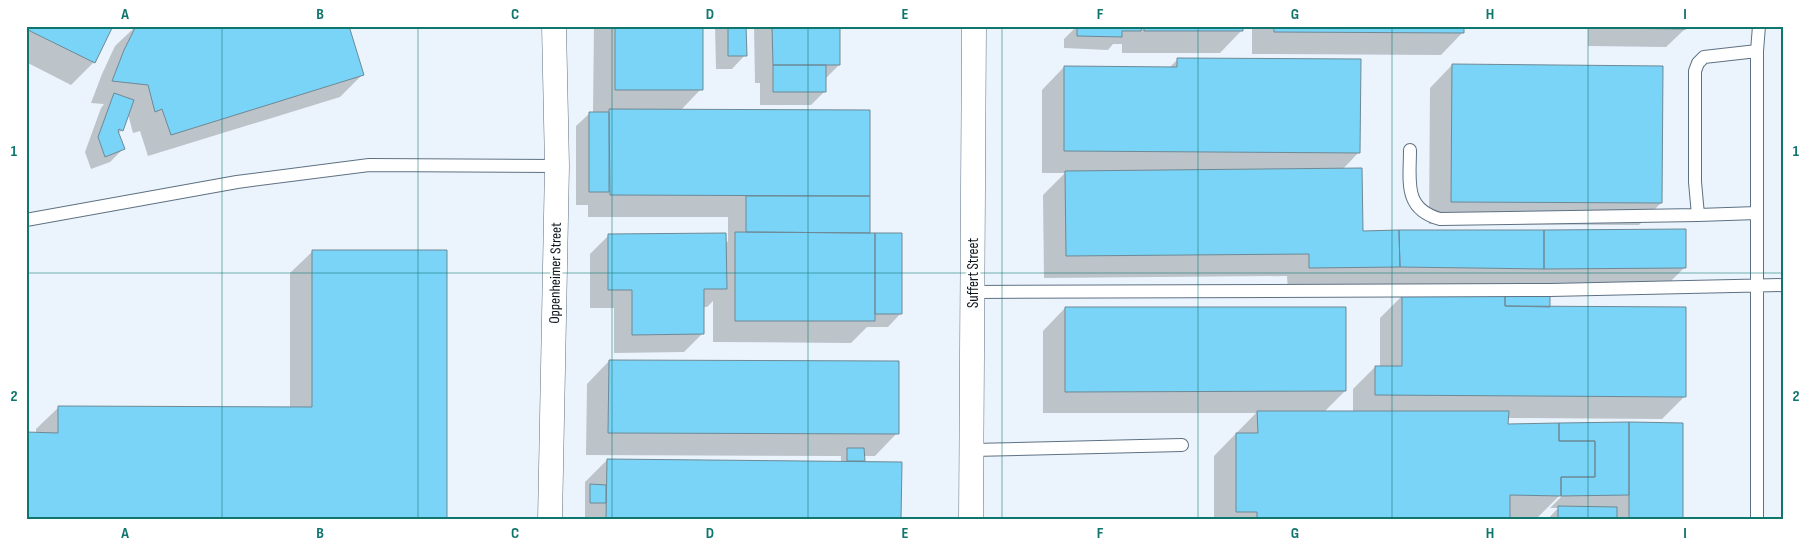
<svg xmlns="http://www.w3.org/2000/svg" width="1810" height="546" font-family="'Sofia Sans Condensed',sans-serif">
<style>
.shadow{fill:#0003}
.building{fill:#79d4f7;stroke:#6e8995}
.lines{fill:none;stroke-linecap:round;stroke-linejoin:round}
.lane-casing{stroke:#5e7183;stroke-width:14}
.street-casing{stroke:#5e7183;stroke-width:25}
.lane{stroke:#fff;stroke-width:12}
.street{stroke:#fff;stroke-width:24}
.grid{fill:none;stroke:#0f766e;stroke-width:1;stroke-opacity:0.55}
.labels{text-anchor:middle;stroke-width:5;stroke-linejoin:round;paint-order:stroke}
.street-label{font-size:15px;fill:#0d141b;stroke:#fff}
.neatline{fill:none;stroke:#0f766e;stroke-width:2}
.grid-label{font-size:16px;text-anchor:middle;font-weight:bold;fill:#0f766e}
</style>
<rect width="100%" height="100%" fill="#ebf4fc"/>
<path class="shadow" d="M26,26H111L94,62L71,85L26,62Z
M132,26H347L362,75L340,97L148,156L140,131L133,133L128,114L122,130L118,134L123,149L110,162L91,169L85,152L101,108L104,104L91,103L102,74L115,46L133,29Z
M594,26H701V89L681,110L869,111L868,232L901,313L888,327H867L851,343L713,342V301L707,307H703V333L684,352L614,353V308H590V254L608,236L725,244L728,241V217H588V205H576V126L590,113H593Z
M715,26H745V55L732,69H716Z
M754,26H839V65L825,79V91L811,105H760V83H755Z
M1077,26H1242V30L1220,53H1122V44H1113L1108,50L1064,48V39Z
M1252,26H1463V32L1441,55L1252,54Z
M1588,26H1685V29L1666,47L1588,46Z
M1178,59L1359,152L1342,170L1362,232L1685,267L1666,286L1549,287V306L1684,397L1662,419L1507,418V426L1682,520H1547L1558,508H1550L1562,496L1560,495L1538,517H1509V520H1214V456L1256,413H1043V331L1065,308L1345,391L1324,412H1353V389L1375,367H1380V318L1402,296L1288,290L1287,276L1044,278L1043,195L1065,173H1042V90L1064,67L1169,68Z
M1452,65L1661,203L1639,225L1429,224L1430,88Z
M313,251L445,520L36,434V429L59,407L290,408V273Z
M609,361L897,433L875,456H863V461L861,463L900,520H585V482L607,460L841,462V456L586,455L587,384Z"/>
<path class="building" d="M26,26H113L95,63L26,29Z
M136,26H349L364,75L171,135L162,109L155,112L148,85L112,81L124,50Z
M615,26H703V90H615Z
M728,26H746L747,56H728Z
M772,26H840V65H773Z
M1077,26H1142L1141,31H1122V37L1077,36Z
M1144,26H1243V31H1144Z
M1274,26H1464V33L1274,32Z
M1606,26H1686V29L1606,28Z
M1177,58L1361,59L1360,153L1064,151V66L1177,67Z
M1452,64L1663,66L1662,203L1451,202Z
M773,65H826V92H773Z
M114,93L134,100L123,131L119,129L118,131L125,149L105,157L98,137Z
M609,109L870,110V196L610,195Z
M589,112H609V192H589Z
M1362,168L1363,231L1399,230L1400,267L1309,268V254L1066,256L1065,171Z
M746,196H870V233L746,232Z
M1686,229V268L1544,269V230Z
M1399,230H1544V269L1400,267Z
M735,232L875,233V321H735Z
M726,233L727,289H704V334L632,335V290H608V234Z
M875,233H902V314H875Z
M312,250H447V520H26V432L58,433V406L312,407Z
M1505,285H1550V307L1505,306Z
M1402,295H1505V306L1686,307V397L1375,395V366H1402Z
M1065,307H1346V391L1065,392Z
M609,360L899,361V434L608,433Z
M1257,411H1509L1508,424L1559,423V441H1595V477H1561V496L1510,495V520H1257V512H1236V433H1258Z
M1629,422L1683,423V520H1629Z
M1629,422V495L1561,496V477H1595V441H1559V423Z
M847,448H864L865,461H847Z
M607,459L902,462L901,520H606Z
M590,484L606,485V503H590Z
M1558,506L1617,507V520H1558Z"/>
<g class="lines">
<g class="lane-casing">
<path id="lane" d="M1410,150C1410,181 1403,209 1440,219L1698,215
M1757,213L1698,215L1695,182V71L1698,63L1704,57L1757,51
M26,220L237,182L369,165L557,166
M973,292L1550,290L1784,285
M972,450L1182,445
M1757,520V51L1759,26"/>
</g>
<g class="street-casing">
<path id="street" d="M550,520L557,166L554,26
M971,520L974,26"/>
</g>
<use href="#lane" class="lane"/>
<use href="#street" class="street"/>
</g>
<path class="grid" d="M222,26V520M418,26V520M612,26V520M808,26V520M1002,26V520M1198,26V520M1392,26V520M1588,26V520M26,273H1784"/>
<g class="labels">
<g class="street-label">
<text transform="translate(555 273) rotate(-89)" y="5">Oppenheimer Street</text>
<text transform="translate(973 273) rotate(-90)" y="5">Suffert Street</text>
</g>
</g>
<rect width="1810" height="546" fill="none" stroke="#ffffff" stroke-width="55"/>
<rect x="28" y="28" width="1754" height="490" class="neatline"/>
<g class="grid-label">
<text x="125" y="19">A</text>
<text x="320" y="19">B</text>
<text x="515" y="19">C</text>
<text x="710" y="19">D</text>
<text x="905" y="19">E</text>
<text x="1100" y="19">F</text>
<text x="1295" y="19">G</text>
<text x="1490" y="19">H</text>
<text x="1685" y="19">I</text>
<text x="14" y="156">1</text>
<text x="1796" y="156">1</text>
<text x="14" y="401">2</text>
<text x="1796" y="401">2</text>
<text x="125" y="538">A</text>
<text x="320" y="538">B</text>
<text x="515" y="538">C</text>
<text x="710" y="538">D</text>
<text x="905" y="538">E</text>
<text x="1100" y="538">F</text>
<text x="1295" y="538">G</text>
<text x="1490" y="538">H</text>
<text x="1685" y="538">I</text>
</g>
</svg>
